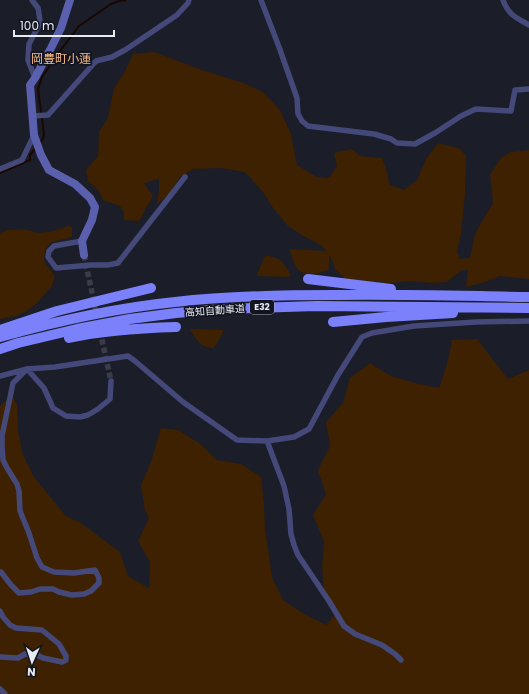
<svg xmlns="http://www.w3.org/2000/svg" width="529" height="694" font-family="Poppins,'Noto Sans JP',sans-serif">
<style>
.green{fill:#3d2101}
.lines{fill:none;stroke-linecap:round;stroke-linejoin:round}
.stream{stroke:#1a0700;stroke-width:2}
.street-tunnel{stroke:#3a3c47;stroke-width:5.5;stroke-dasharray:5.5 3;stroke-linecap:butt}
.street{stroke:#44497a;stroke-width:5.5}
.secondary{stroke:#5a60ae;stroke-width:8}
.highway{stroke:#7b81fb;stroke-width:10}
.labels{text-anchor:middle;stroke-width:3.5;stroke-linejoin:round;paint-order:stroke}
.shield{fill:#12141f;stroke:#a8aab3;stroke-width:1}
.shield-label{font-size:9px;font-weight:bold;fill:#e9ebf3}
.street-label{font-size:10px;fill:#e9ebf3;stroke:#12141f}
.quarter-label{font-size:12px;fill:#f7bc83;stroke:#12141f}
</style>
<rect width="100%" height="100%" fill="#1b1d29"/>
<path class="green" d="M154,52L202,70L243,83L263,92L280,110L291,134L297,165L317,177L329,178L337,166L334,153L352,149L360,156L382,158L385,166L390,185L404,190L417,180L426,159L438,143L459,148L466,156L465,194L461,234L457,251L460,259L470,258L474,238L477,230L493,203L490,174L501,158L511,152L529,150V279L500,276L482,283L466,287L468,270H462L447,282L433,283L409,281L390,283L345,279L335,269L332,259L329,255V269C320,274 302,278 296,267C293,262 291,254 289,249L326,251L321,245L305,237L288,226L273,208L263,192L245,172L221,168L193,169L180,177L169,194L157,204L159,190V179L144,183L153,196L139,221L124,220V213L120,206L103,200L99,191L88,181L86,170L98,156L99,132L108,118L114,88L124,73L133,54Z
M68,226L72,227V237L50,243L45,251L44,259L45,263L55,276L52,286L37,303L27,311L16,316L0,319V233L7,230L23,229L39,233L54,231Z
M265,256C280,256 283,262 290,273V275L289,277L258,276L257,274Z
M190,329H192L224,330L214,348C201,348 196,340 190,329Z
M477,339L508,379L529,370V694H0V406L12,395L17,405L18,431L23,455L34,477L66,516L81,523L120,552L128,576L149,588L150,562L138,541L149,518L145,511L141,485L151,462L161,428L178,430L199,443L217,460L241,464L261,477L264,503L265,528L272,577L283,600L304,614L326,625L337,613L324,591L322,566L324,541L313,515L326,494L318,470L330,446L326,422L343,403L350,378L370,363L391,376L415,383L439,388L447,364L452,340Z"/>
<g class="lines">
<path class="stream" d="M40,143L43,139L44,134L38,89L42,77L60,51L79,26L111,4L119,1L126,0
M0,173L21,164L30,160V155L36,148"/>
<path class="street-tunnel" d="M84,255L97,316
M100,331L111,381"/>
<path class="street" d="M32,0L38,8L40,20L38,27L29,44L28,60L35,78
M261,0L279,47L297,98L298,114L302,121L308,126L374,134L391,139L397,143L415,144L435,133L461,116L476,109L511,111L515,90L529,89
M503,0C508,15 517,18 529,25
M33,116L48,115L96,61L112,57L125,50L177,15L188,3L189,0
M0,169L22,160L34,135
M82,241L54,246L49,251L48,257L56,268L91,265H108L118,263L185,177
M27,369L44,388L53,408L66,416L80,417L88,415L98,409L110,399L111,381
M0,376L27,369L55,367L128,356L135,361L183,402L237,440L267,441L294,437L309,429L338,375L362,337L372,333L414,326L476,322L529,321
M267,441L284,486L289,509L291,534L294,545L298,555L329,601L344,626L355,634L382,645L395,654L401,660
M0,572H1L11,585L19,593L31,592L40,589H53L59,592L72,595L84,594L91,591L99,583V578L95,570L74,573L54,572L42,567L37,558L29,533L20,511L19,491L17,484L7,468L3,460L2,447V436L13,383L27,369
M0,611L3,617L10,625L16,628L42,630L59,644L66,656V660L62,662L43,658L37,655L25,654L18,658L0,657
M0,689L5,694"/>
<path class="secondary" d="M70,0L61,28L50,50L35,78L30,85L34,135L41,155L49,170L75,184L90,198L95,207L92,220L82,241L84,255"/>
<path class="highway" d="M308,279L391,289
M333,322L386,317L453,313
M0,330L57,311L151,288
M0,337C57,321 116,308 175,302C228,296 282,295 335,295C400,294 464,296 529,297
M69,338C104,330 141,328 176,327
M0,349L18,343L77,329L130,319L176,313L224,309L316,306L529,308"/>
</g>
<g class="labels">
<rect class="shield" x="250" y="300" width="24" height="14" rx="3"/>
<g class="shield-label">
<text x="262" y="310">E32</text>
</g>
<g class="street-label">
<text transform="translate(215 310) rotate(-4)" y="4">高知自動車道</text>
</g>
<g class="quarter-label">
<text x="61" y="63">岡豊町小蓮</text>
</g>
</g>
<g transform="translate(32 662) rotate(183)" stroke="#12141f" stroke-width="3" paint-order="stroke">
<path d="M0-3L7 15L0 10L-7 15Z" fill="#e9ebf3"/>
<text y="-6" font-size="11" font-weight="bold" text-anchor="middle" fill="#e9ebf3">N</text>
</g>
<path d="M14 30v6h100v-6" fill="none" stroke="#e9ebf3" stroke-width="2"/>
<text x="20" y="30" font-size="12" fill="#e9ebf3" stroke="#12141f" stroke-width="3" paint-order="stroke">100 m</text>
</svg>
